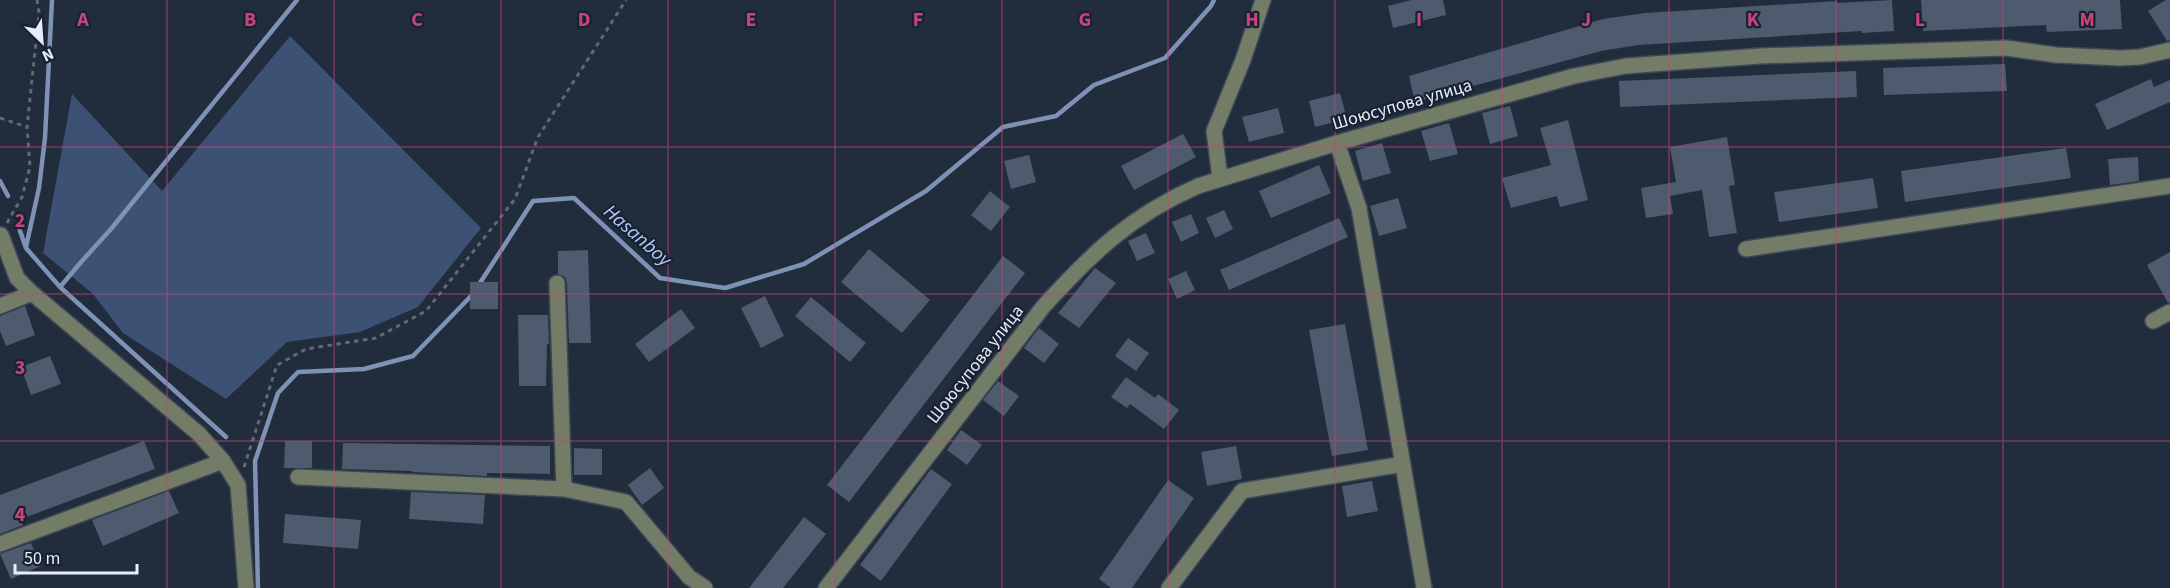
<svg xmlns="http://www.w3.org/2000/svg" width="2170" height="588" font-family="'Source Sans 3',sans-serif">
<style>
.green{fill:#3c5174}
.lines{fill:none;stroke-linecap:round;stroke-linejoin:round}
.stream{stroke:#7d92b5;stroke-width:4.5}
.building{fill:#4e5a6d}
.minor-casing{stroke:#3d4757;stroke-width:18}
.path{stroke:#5f6978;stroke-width:3;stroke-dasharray:4.5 4.5;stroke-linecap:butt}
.minor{stroke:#727c66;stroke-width:15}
.grid{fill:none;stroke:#c9437b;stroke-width:1.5;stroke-opacity:0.55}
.labels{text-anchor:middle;stroke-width:4.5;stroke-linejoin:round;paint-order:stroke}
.street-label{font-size:18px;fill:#e6edf9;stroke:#182232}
.water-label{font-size:20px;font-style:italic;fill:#b3ccf6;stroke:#182232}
.grid-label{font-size:20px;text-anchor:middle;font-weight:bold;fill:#c9437b;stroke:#182232;stroke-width:4.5;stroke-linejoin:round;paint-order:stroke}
</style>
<rect width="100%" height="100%" fill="#212c3d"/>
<path class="green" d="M290,36L481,228L418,307L360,332L287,342L226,399L123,333L93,294L43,253L72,94L162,191Z"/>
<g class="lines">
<path class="stream" d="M0,181L8,196
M18,225L26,248L60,287L226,437
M26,247L39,188L45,138L52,0
M478,286L533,201L574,198L660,278L725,288L804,264L926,191L1003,127L1056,116L1094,85L1165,58L1211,6L1214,0
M60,287L82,261L111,229L297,0
M258,588L255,461L278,393L298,372L364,369L413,356L472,295"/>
</g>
<path class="building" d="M1411,0H1443L1446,15L1393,28L1388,6Z
M1892,0L1894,31L1862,33V31L1639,45L1601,51L1415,102L1409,76L1603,19L1645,13L1837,1V3Z
M1921,0H2120L2122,29L2047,32L2046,25L1923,31Z
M2166,0H2170V40L2167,41L2148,11Z
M2005,64L2007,91L1884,95L1883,68Z
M1856,71L1857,97L1620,107L1619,81Z
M2151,79L2154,87L2170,80V102L2107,130L2095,104Z
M1340,93L1347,119L1315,127L1309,101Z
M1510,106L1518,136L1490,144L1482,113Z
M1278,108L1284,133L1249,142L1242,117Z
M1568,120L1588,200L1560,207L1557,196L1511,208L1502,178L1551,165L1540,128Z
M1449,123L1458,154L1430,161L1421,131Z
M1183,134L1196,157L1134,190L1121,166Z
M1727,137L1735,185L1729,186L1737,233L1709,237L1702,190L1670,196L1673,214L1646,218L1641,188L1676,182L1670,147Z
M1382,143L1391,173L1363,181L1355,151Z
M2066,148L2071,178L1905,202L1901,171Z
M1029,155L1036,182L1011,189L1004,161Z
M2138,157L2139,181L2110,185L2108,159Z
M1319,165L1331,193L1271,218L1259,191Z
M1873,178L1878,208L1779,222L1774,192Z
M990,191L1010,207L991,231L971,215Z
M1398,198L1407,228L1379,236L1370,206Z
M1224,210L1233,229L1215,238L1206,218Z
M1191,214L1199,233L1181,242L1172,222Z
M1339,218L1348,237L1229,290L1220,270Z
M1146,233L1155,253L1137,261L1128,241Z
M869,249L930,300L902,333L841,282Z
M588,250L591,343H569L567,283L565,277L558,274V251Z
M2170,252V302L2168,303L2147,265Z
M1003,256L1025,273L849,502L827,485Z
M1095,268L1116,283L1079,328L1058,313Z
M1186,271L1195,290L1177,299L1168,279Z
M470,282H498V309H470Z
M765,296L784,336L761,348L741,308Z
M811,297L866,343L850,362L795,316Z
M25,306L35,335L6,346L0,331V316Z
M681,309L695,328L649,362L635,344Z
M518,315H548L549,344H547L546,386H519Z
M1345,324L1368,450L1332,456L1309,330Z
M1039,328L1059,344L1044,363L1024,348Z
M1128,338L1149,353L1136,371L1115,356Z
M50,356L61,384L31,395L21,367Z
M1126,377L1155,398L1158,394L1179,410L1164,429L1130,404L1127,408L1111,397Z
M998,381L1019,396L1004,416L983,400Z
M961,430L982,445L967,465L947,450Z
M144,441L155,469L21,519L23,525L0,534V495Z
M285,441H312V468H284Z
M343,443L550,446V474L487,473V476L412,472V471L342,469Z
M1236,446L1242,479L1207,486L1201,452Z
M574,448L602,449V475H574Z
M650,468L664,488L642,505L628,485Z
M931,469L952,484L881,581L860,565Z
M1168,480L1194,498L1132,588H1111L1099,579Z
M1372,481L1378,511L1347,517L1342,486Z
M169,491L179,513L103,546L92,520Z
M411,492L485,495L483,524L409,519Z
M285,514L361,520L358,549L283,543Z
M804,517L826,534L783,588H749Z
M31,543L41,566L11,579L0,554Z"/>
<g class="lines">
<g class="minor-casing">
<path id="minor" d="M1337,143L1359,208L1424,588
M1220,178L1214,131L1243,60L1263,0
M1,235L17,278L32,293
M1746,249L2170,186
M557,283L564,489
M0,306L32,293L199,434L223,461L238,485L246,588
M2153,321L2170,312
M298,477L564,489L626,502L689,577L705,588
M0,544L223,461
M826,588L1043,307C1092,253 1130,216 1198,186L1337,143L1574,76L1626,66L1760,56L2006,48L2056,55L2120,58L2140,57L2170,50
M1169,588L1242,491L1403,464"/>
</g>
<path class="path" d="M0,118L27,127
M7,223L22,197L30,167L27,127L39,13L37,0
M244,467L277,365L306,349L376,338L426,311L515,199L538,137L626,0"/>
<use href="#minor" class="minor"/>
</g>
<path class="grid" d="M167,0V588M334,0V588M501,0V588M668,0V588M835,0V588M1002,0V588M1168,0V588M1335,0V588M1502,0V588M1669,0V588M1836,0V588M2003,0V588M0,147H2170M0,294H2170M0,441H2170"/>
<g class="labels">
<g class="street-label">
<text transform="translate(1402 104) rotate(-16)" y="6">Шоюсупова улица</text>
<text transform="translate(975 364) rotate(-52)" y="6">Шоюсупова улица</text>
</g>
<g class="water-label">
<text transform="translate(638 235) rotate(41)" y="7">Hasanboy</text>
</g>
</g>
<g class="grid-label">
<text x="83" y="26">A</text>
<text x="250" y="26">B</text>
<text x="417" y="26">C</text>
<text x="584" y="26">D</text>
<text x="751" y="26">E</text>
<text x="918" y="26">F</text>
<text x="1085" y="26">G</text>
<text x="1252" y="26">H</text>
<text x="1419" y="26">I</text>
<text x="1586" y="26">J</text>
<text x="1753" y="26">K</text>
<text x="1920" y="26">L</text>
<text x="2087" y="26">M</text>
<text x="20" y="227">2</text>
<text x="20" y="374">3</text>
<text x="20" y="521">4</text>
</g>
<g transform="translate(42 42) rotate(155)" stroke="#182232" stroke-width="4.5" paint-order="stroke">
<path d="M0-4.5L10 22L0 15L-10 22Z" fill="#e6edf9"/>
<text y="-9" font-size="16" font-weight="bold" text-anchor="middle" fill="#e6edf9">N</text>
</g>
<path d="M15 564v9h122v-9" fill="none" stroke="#e6edf9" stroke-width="3"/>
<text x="24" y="564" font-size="18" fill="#e6edf9" stroke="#182232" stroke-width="4.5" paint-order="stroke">50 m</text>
</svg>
